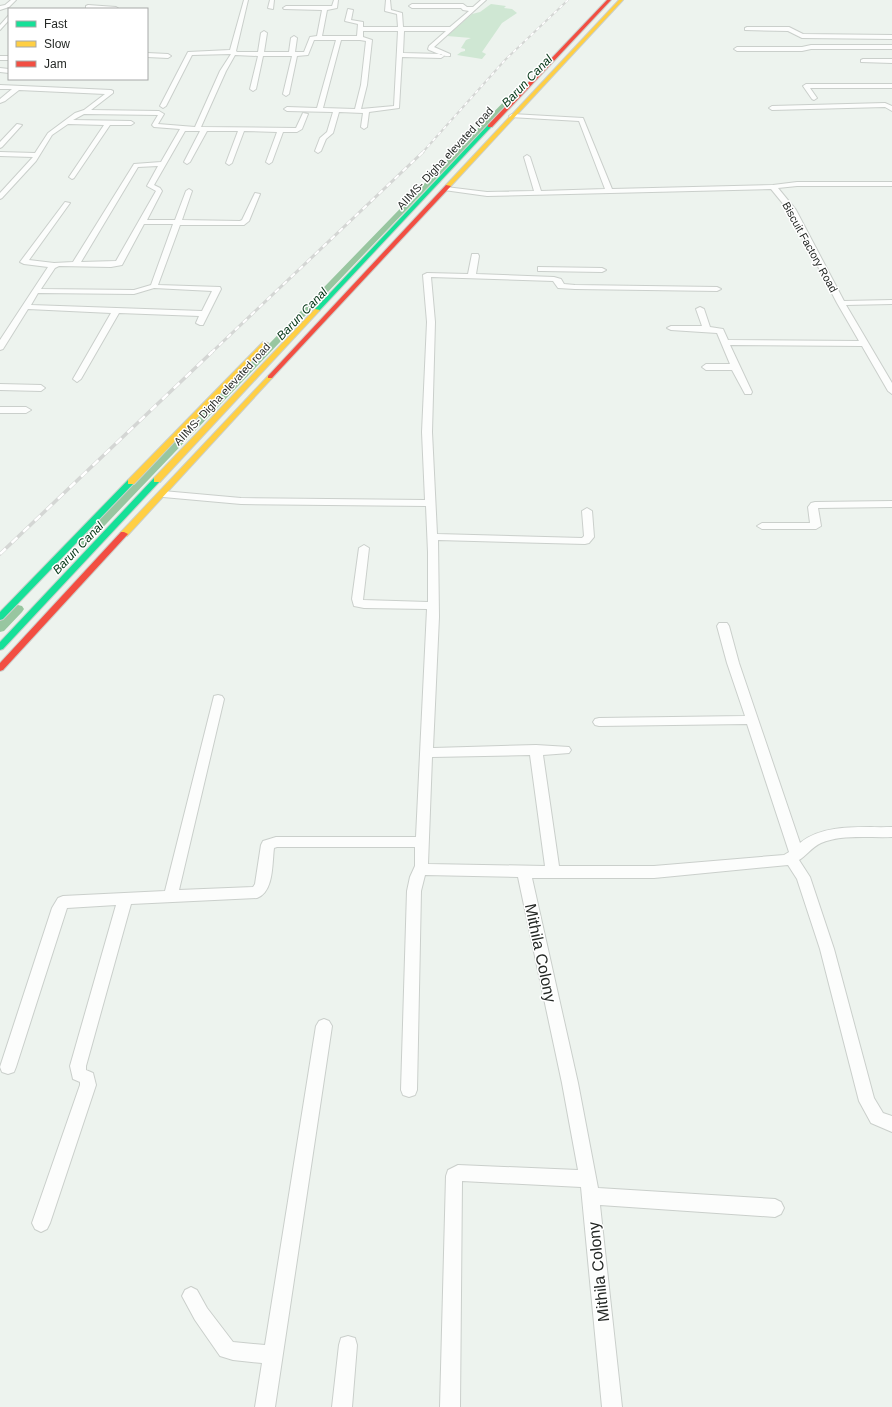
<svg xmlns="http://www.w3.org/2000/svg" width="892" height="1407" font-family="Helvetica,sans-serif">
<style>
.green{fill:#cfe7d3}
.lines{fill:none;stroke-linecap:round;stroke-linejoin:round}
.canal{fill:#98c6a0;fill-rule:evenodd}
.street-casing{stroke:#cacfcb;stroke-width:2}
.fast-casing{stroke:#cacfcb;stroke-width:2}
.slow-casing{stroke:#cacfcb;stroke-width:2}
.jam-casing{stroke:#cacfcb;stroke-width:2}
.street{fill:#fcfdfc;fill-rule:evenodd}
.fast{fill:#16e098;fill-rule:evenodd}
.slow{fill:#ffcf43;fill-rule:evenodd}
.jam{fill:#f24e42;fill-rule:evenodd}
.rail-far2-casing{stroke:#d4d6d4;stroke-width:2}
.rail-far1-casing{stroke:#d4d6d4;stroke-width:3}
.rail-casing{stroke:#d4d6d4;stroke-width:3.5}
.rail-far2{stroke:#fff;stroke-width:1.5;stroke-dasharray:4;stroke-linecap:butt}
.rail-far1{stroke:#fff;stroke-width:2;stroke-dasharray:5.5;stroke-linecap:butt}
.rail{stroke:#fff;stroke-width:2.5;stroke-dasharray:8;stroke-linecap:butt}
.labels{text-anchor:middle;stroke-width:3;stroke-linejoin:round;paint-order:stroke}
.far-street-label{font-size:11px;fill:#242825;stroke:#fff}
.far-water-label{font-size:12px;font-style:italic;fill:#023413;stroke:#fff}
.near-street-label{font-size:16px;fill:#242825;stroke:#fff}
</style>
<rect width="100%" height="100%" fill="#edf3ee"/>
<path class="green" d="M491,4L506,6L504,8L512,9L517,13L502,23L482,52L486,54L482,59L457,55L461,52L465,51V49L461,48L466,40L471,38L447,36L472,14L480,12Z"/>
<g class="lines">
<path class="canal" d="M517,88L522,89L86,545H78L76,543L78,541Z
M18,605L22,606L24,609L22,612L4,631L0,632V621L14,606Z"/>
<g class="street-casing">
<path id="street" d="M11,0H16L9,7L0,10V6L5,5Z
M244,0H248L236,51L237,52H258L261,33L264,31L267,33L264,52H289L291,38L294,36L297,38L295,52H304L310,37L317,36L322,10L284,9L283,8L286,6H332L334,0H338L337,8L327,10L322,36H357L358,24L345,21L348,9L353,10L351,20L363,22V27H398L397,14L385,11L386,0H390L391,10L402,13L403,27H450L469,11L463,10L461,8H412L409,6L412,4H463L467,7H473L481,0H486L434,47L450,54V56C444,57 435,52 429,50L428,49L429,46L446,31H404L403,53L441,54L444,56L441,58L402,57L399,108L369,112L367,127L364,129L361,127L363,113L339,112L333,133L326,139L321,151L318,153L315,151L320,138L327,132L333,112L287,111L284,109L287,107L317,108L336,40H314L308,55L297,56L289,94L286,96L283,94L292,56H263L256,89L253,91L250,89L258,56L235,55L226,71L201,127L296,128L303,113L308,114L302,129L297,132H283L272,162L269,164L266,162L277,132L244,131L232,163L229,165L226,163L238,131H207L190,162L187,164L184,162L200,131H185L154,185L160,188L162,191L147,220H175L186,191L189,189L192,191L182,220L240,221L242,220L255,193L260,194L249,221L244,225H180L158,285L220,287L221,289L203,325H200L196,323L199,316L119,313L81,379L77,382L73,379L111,313L28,309L3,349L0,350V340L48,267L24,264L20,262L65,202L70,203L29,260L54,263L73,262L134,164L161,162L180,129L154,127L152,125L158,115L84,114L73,120L131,121L134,123L131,125H110L74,178L72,179L69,177L104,125L68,124L52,135L36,161L2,198L0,199V193L33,157L0,156V152L35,153L48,133L75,113L84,110L105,94L19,90L5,101L0,103V99L12,89H0V85L111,90L113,91V93L91,110L159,111L164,114L158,124L195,127L220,71L231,54L192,55L166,106L163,108L160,106L188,52L230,50ZM363,31H398L394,106L361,109L367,85L372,40L363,37ZM360,40L366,41L361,85L355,109L323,108L341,40ZM158,166L147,186L156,191L116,261L81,262L138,167ZM144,224H173L151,285L134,290L41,289L55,268L59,266L111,267L122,265ZM154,288L212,291L202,311L31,305L38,293L134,294Z
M270,0H274L273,9L268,8Z
M88,5L116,7L119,9L86,8V6Z
M9,15V20L0,30V25Z
M747,27H789L803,34L892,35V39L802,38L788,31L745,30V28Z
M811,45H892V49H811L802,51H737L734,49L737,47H802Z
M147,53L168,54L171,56L168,58L147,57Z
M0,56H9V60H0Z
M863,59H892V63L861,62V60Z
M0,68L9,69V73L0,72Z
M892,84V88H810L817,98L814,100L812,99L803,86L806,84Z
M885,103L892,106V111L885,107L772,110L769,108L772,106Z
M512,114L583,118L612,189L773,185L797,182H892V186H797L778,188L796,210L844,301L892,300V304L846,305L892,383V394L888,391L862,346L730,345L752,392L751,394H745L732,370H706L702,367L706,364H730L717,333L671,330L667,328L671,326H702L696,309L700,307L704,309L710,327L723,329L728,340L859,341L837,303L789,211L771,189L487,196L444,190L443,189L446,187L487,192L534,191L524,157L527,155L530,157L541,191L605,189L579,121L510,117L509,116Z
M17,124L22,125L2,147L0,148V142Z
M472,254H478L479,256L476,274L554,277L561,279L564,284L575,285L717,287L721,289L717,291L575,289L558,288L553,281L431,277L435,322L432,432L437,534L582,538L584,536L582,511L587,508L592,511L594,537L589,543L585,544L438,540L439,617L433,748L536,745L569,747L571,750L569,753L543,755L559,866H654L784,855L789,852L747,724L599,726L595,725L593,722L595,719L599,718L745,716L727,663L717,626L719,623H727L729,626L739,663L800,843C824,823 863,828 892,827V837C869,838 842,834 821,843C812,847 804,858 799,860L810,877L834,949L874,1098L883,1113L892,1116V1132L871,1123L859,1101L820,949L797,879L788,865L654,878H532L578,1083L598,1188L775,1199L781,1202L784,1208L781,1214L775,1217L600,1205L622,1407H602L581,1187L462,1181L460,1407H440L446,1176L448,1170L458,1165L578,1170L562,1083L518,877L425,875L421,891L417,1090L415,1095L409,1097L403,1095L401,1090L407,891L410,877L415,866V847H277L274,848C272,863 274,892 257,898L131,904L86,1066V1070L93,1073L96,1085L50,1223L47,1229L41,1232L35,1229L32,1223L80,1085V1082L73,1079L70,1066L116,905L67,908L16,1067L14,1072L8,1074L2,1072L0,1067L52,908L58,898L63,896L165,891L214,696L218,695L222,696L224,699L179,890L253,887L255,884L261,845L263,841L276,837H416L427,609L364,608L354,606L352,599L359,548L364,545L369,548L363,600L428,602V552L426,506L241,504L163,497L158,494L163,491L241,498L425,500L422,432L427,322L423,275L427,273L468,274ZM530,755L545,866L428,864L432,757Z
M538,267L602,268L606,270L602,272L541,271H538Z
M0,384L41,385L45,388L41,391L0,390Z
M0,407H26L31,410L26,413H0Z
M892,501V507L818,508L821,526L816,529H762L757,526L762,523H810L808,507L811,503L815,502Z
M324,1019L329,1021L332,1026L275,1407H255L262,1363L233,1360L220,1356L195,1320L182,1296L185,1290L191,1287L197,1290L207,1308L233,1342L265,1345L316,1026L319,1021Z
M348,1336L355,1338L357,1345L352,1407H332L339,1345L341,1338Z"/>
</g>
<g class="fast-casing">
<path id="fast" d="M488,125L492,126L319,311H315V309Z
M154,478H157L161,480L3,649L0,650V642Z
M128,480H134L135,482L3,619L0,620V612Z"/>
</g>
<g class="slow-casing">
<path id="slow" d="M619,0H623L450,187H446V185Z
M315,309L320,310L160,482H154V478Z
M263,342L268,343L134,484H128V480Z
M270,375L273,377L272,378L127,536H121L120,534L121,532L268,376Z"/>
</g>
<g class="jam-casing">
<path id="jam" d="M607,0H611L492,127H488V125Z
M446,185L451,186L272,378H268V376Z
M121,532H124L128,534L3,670L0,671V663Z"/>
</g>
<use href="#street" class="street"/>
<use href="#fast" class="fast"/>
<use href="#slow" class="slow"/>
<use href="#jam" class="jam"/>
<g class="rail-far2-casing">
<path id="rail-far2" d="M422,153L505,60L568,0"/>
</g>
<g class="rail-far1-casing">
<path id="rail-far1" d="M211,353L423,152"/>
</g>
<g class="rail-casing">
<path id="rail" d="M0,554L212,352"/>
</g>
<use href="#rail-far2" class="rail-far2"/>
<use href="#rail-far1" class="rail-far1"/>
<use href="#rail" class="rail"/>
</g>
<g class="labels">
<g class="far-street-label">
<text transform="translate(445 158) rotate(-47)" y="4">AIIMS- Digha elevated road</text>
<text transform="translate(810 247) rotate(61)" y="4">Biscuit Factory Road</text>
<text transform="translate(222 394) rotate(-47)" y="4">AIIMS- Digha elevated road</text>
</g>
<g class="far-water-label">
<text transform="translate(527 81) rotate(-46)" y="4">Barun Canal</text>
<text transform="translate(302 314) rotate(-46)" y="4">Barun Canal</text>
<text transform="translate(78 548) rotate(-46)" y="4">Barun Canal</text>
</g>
<g class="near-street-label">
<text transform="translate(541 953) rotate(78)" y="6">Mithila Colony</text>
<text transform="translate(598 1272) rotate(-96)" y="6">Mithila Colony</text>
</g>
</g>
<rect x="8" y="8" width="140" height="72" fill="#ffffff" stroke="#a7a9a8"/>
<rect x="16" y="21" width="20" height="6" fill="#16e098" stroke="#a7a9a8"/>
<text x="44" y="28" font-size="12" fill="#242825">Fast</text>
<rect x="16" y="41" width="20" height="6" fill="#ffcf43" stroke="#a7a9a8"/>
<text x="44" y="48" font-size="12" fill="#242825">Slow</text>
<rect x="16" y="61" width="20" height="6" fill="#f24e42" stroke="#a7a9a8"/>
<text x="44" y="68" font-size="12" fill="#242825">Jam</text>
</svg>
